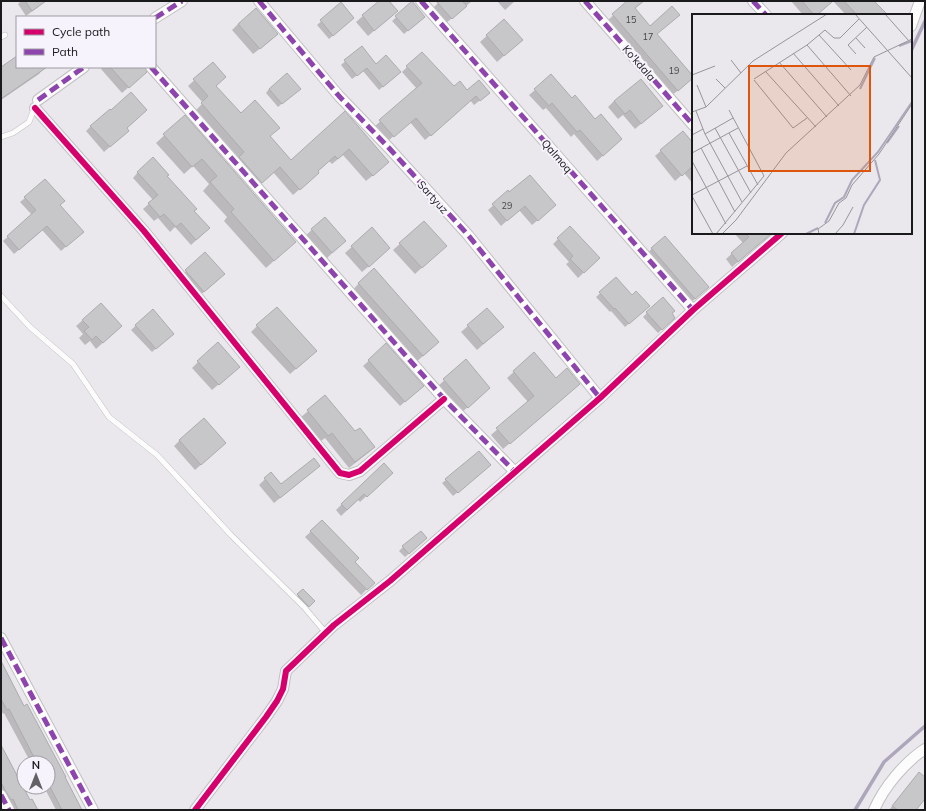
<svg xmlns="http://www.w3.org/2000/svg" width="926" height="811" font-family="Mulish,sans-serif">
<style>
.shadow{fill:#0003}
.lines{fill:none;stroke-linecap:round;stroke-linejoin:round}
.stream{stroke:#aea7bc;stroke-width:3.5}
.building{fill:#c7c6c9;stroke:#acabae}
.service-casing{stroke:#c1c0c3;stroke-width:6}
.minor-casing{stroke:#c1c0c3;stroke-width:12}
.service{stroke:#fcfcfc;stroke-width:5}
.minor{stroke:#fcfcfc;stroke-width:10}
.quiet{stroke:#8e44ad;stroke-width:5;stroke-dasharray:10 5;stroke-linecap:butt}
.cycleway-casing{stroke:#f6f3fc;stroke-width:8}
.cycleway{stroke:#d6006c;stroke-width:6}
.labels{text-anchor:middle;stroke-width:4;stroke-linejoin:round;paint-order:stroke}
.number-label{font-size:9px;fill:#454447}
.street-label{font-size:11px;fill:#1a191c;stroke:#f6f3fc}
.inset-river{fill:none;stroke:#aea7bc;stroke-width:2}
.inset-road{fill:none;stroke:#979599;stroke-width:1}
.view{fill:#de560d;fill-opacity:0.15;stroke:#de560d;stroke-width:2}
.inset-edge{fill:none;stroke:#1a191c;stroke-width:2}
</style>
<rect width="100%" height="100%" fill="#eae8ec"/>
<path class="shadow" d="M21,1H46L26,16L18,4Z
M380,1H388L390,17L368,36L356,22Z
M440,1H472L445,24L432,9Z
M497,1H515L505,10Z
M629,1H643L634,9L656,35L687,83L671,96L607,21Z
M791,1H873L887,15H846L833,1L816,15H803Z
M412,3L420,20L404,34L392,21Z
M341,4L349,21L329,39L317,25Z
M504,20L515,46L497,62L480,42Z
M238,24L271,40L253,54L232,30Z
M361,47L376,65L400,72L379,90L363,71L352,79L341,65Z
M17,57V67H43L44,68L39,74L1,100V68Z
M213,63L215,86L241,115L269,136L291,161L345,113L382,168L366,181L343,155L332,164L329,161L317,172L312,178L293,195L273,172L256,188L234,163L239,158L196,110L203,103L188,86Z
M103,67H143L139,78L122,93L101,69Z
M407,67L454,88L483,98L474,105L470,100L425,140L410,122L388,141L375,126L417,89L402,72Z
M269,89L295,92L278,107L266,93Z
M535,90L572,99L616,144L597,161L574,134L571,137L546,108L543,110L529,95Z
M614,101L655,112L635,129L623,115L618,119L608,107Z
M185,116L287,249L266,268L224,221L227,217L203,191L209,184L193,166L184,174L156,143Z
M91,126L126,128L122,136L104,152L86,131Z
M682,132L693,145V184L684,173L675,181L655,156Z
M138,172L166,176L193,211L203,234L191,245L175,227L170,232L158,218L154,221L143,209L153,200L133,178Z
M508,192L550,210L532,225L519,210L501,226L488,210Z
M25,198L59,205L78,236L61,251L42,230L14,254L3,241L32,215L20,202Z
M325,218L345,241L326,259L305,236Z
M424,222L439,252L415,274L393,250Z
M372,229L383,254L362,272L345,253Z
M734,233H771L732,267L726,259L743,243Z
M665,237L702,293L689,304L645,255Z
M558,239L594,263L578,278L566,264L569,262L553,244Z
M205,253L218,280L198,297L180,277Z
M616,279L644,310L625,327L611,311L610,312L596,297Z
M359,283L430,350L415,363L351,292Z
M101,304L115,332L96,349L90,341L85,345L79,338L83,334L76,326Z
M487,309L496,333L477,350L461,332Z
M152,311L169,337L152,352L131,330Z
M647,313L670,314L674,318L658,333L643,317Z
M257,326L310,357L290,374L251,332Z
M386,345L417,391L400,406L363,366Z
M534,354L556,379L579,384L503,449L491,435L528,402L507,378Z
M466,361L483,394L461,413L438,386Z
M198,362L232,373L212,390L192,368Z
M325,397L355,433L374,447L368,453L349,468L325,438L321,441L301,417Z
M180,440L219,449L195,470L174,446Z
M486,469L453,496L442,483L446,480Z
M312,472L274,503L259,485L265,479L281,486Z
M385,479L360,502L358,500L341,516L336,510L342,504Z
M322,521L353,563L373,583L361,595L305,537Z
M422,542L405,557L399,551L403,547Z
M303,590L313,601L307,607L296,597Z
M1,663L24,707L80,810H56L44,787H48V763H31L4,713L3,714L1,710Z
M1,747L29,801L37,810H12L1,794Z
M925,778V799L915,810H889L914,779Z"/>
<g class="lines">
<path class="stream" d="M911,51L925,21
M855,810L884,762L925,726"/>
</g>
<path class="building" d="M25,1H46L32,11Z
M379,1H389L398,11L374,31L362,15Z
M412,1L425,17L408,31L395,16Z
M436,1H462L467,6L452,19Z
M627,1H644L635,8L650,26L672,6L680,15L657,34L693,76V78L678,91L612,14Z
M802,1H833L817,15H814Z
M844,1H874L888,15H857Z
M341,2L354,18L333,36L320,20Z
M256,8L278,34L260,49L238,24Z
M504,19L523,40L504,56L486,35Z
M362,46L376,64L386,55L401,72L383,87L367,68L357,76L344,60Z
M422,52L454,86L460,81L467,90L479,80L490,93L480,101L476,96L431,136L416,118L394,137L379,120L422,83L406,66Z
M17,56V67H47L1,99V67Z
M213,62L226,77L216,86L241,113L255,100L280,128L270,136L291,160L345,111L389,162L373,176L349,149L338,159L335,156L318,171L319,173L300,190L280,167L262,183L239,157L244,152L201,103L208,96L193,79Z
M110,67H145L147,72L129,88Z
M287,73L301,89L282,104L269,89Z
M551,74L572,98L575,95L595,119L601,114L622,139L603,156L580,130L577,132L552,103L549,106L534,89Z
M641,79L663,106L641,124L630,110L625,114L614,101Z
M131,92L147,110L127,128L129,131L110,147L90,126L110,109L111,110Z
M185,115L296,242L274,261L231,212L234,209L210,182L217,176L202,159L192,167L163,134Z
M683,131L693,143V166L682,176L660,150Z
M153,157L169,175L167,176L197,209L194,211L210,228L196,240L181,223L176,227L164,214L160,217L148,203L158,195L137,172Z
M530,175L556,205L538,221L525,206L507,221L492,204L508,190L509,192Z
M45,179L65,201L60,205L84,232L66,247L47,226L19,250L7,236L36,210L24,197Z
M325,217L346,241L332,253L311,229Z
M424,221L447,246L422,268L399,243Z
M570,226L600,258L584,273L570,259L573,256L557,238Z
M372,227L390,248L369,267L351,246Z
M745,233H772L738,262L731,253L749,237Z
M665,236L709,287L695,299L651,248Z
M205,252L225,274L204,292L185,270Z
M374,268L439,342L423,356L358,283Z
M616,277L632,295L636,291L650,306L629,324L615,308L614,309L599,292Z
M663,297L675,311L672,313L675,318L662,330L646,312Z
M101,303L122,326L103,343L96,336L92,340L84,331L89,327L82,320Z
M277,307L317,351L296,369L256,325Z
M487,308L504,327L483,344L467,325Z
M153,309L174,334L156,349L135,325Z
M218,342L240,367L219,385L197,361Z
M386,343L424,386L405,402L368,360Z
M534,352L556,378L567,368L580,384L510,444L496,428L534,396L513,371Z
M466,359L490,388L468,408L443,379Z
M325,395L355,431L360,428L375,447L355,462L332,433L328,436L307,410Z
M204,418L226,443L201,465L179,440Z
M479,451L491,465L458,493L445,479Z
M314,458L320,466L280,498L264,478L271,472L281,484Z
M384,463L393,473L367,497L364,494L347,510L341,504Z
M322,520L359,558L355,562L375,583L367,590L310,531Z
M421,531L427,538L409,554L402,546Z
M303,589L315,601L309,607L297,594Z
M1,661L24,706L27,704L66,777H65L82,810H62L48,783V763H37L9,709L7,710L1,699Z
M1,745L30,800L32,799L38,810H18L13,799L11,800L5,790L1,782Z
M919,772L925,777V799L916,810H898L892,806Z"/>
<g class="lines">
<g class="service-casing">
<path id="service" d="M1,37L5,35
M1,137L13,133L29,122L35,106
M1,296L30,327L73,364L109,417L157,455L231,535L304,607L326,633"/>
</g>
<g class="minor-casing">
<path id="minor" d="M259,1L339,96L389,148L468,235L600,398
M421,1L693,310
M585,1L693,125
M753,1L766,15
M155,18L182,1
M911,26L920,1
M151,67L444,399L515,472
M38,100L84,67
M35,108L144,231L340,473L349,475L360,471L444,399
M1,638L93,810
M1,795L9,810
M195,810L266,717L277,701L283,689L286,671L334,625L390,581L600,398L693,310L782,233
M874,810C884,787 904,763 925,749"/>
</g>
<use href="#service" class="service"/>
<use href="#minor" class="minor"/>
<path class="quiet" d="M259,1L339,96L389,148L468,235L600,398
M421,1L693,310
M585,1L693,125
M753,1L766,15
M155,18L182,1
M151,67L444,399L515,472
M38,100L84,67
M1,638L93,810
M1,795L9,810"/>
<g class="cycleway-casing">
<path id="cycleway" d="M35,108L144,231L340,473L349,475L360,471L444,399
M195,810L266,717L277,701L283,689L286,671L334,625L390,581L600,398L693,310L782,233"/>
</g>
<use href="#cycleway" class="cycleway"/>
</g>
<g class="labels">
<g class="number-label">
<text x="631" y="23">15</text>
<text x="648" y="40">17</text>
<text x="674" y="74">19</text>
<text x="507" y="209">29</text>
</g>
<g class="street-label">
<text transform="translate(639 63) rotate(49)" y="4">Ko'kdala</text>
<text transform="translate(557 156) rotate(49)" y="4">Qalmoq</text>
<text transform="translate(433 197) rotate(48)" y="4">Sartyuz</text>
</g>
</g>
<g transform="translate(692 14)">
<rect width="220" height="220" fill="#eae8ec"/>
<path class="inset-river" d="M207,32L220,27M168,75L183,44M195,129L207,112M133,209L143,189L152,183L160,166L186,138L220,88M114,220L126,214M162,220L172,191L188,166L183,146"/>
<path class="inset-road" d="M163,0L220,64M193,0L217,27M127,21L159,56M164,24L173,34M115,31L159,82M101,39L147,92M164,40L156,31L175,13M39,46L49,59M87,48L135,103M73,57L124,113M0,61L23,52M24,65L33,74M62,65L115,31L133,16L142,24H148L167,5M62,66L101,114L115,104M5,71L14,93M4,97L13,120L50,188M0,98L14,93L61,47L135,0M23,114L59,179M37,119L66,171M13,120L41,104M0,121L11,115M9,134L43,198M0,139L46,114M0,147L34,210M0,181L55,152M0,182L21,220M24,220L72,162L37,96M30,220L44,206L94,139L168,71L182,43L220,25M127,220L126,215L137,207L147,189L154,184L160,171L187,140L220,90M143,220L151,211L161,193"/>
<path class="view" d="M57,52H178V157H57Z"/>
<rect width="220" height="220" class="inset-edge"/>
</g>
<rect width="926" height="811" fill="none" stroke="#1a191c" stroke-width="4"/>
<rect x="16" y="16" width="140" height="52" fill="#f6f3fc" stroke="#9e9ca2"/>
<rect x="24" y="29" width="20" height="6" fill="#d6006c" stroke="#9e9ca2"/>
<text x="52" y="36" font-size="12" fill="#1a191c">Cycle path</text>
<rect x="24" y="49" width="20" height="6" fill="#8e44ad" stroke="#9e9ca2"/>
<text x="52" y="56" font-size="12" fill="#1a191c">Path</text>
<g transform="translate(36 775)"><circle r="19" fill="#f6f3fc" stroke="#9e9ca2"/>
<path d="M0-3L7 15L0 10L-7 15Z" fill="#636165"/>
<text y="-6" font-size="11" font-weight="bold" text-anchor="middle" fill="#1a191c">N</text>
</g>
</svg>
